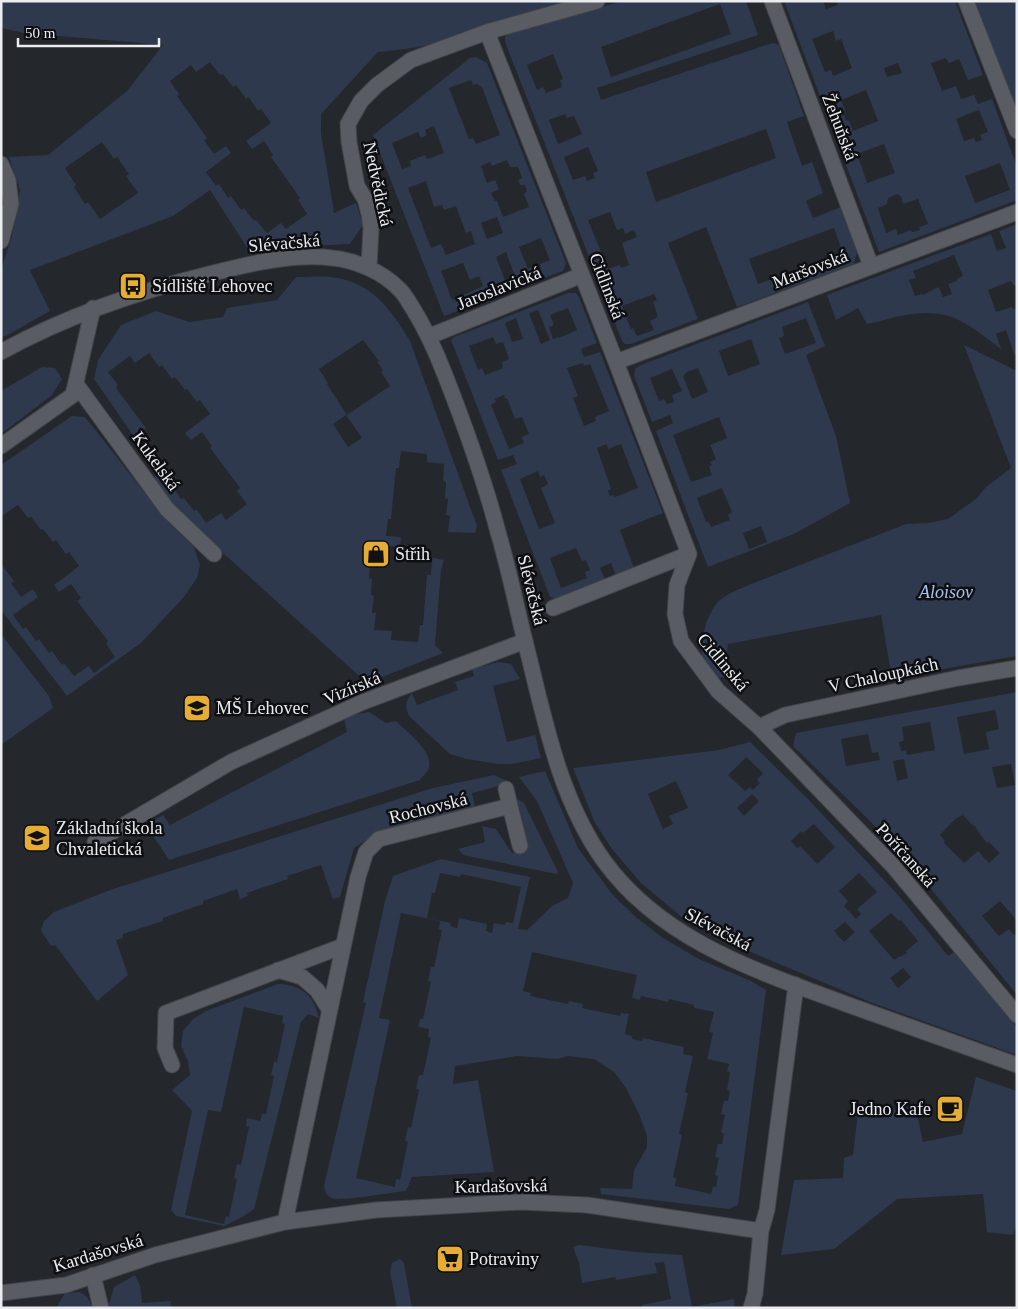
<svg xmlns="http://www.w3.org/2000/svg" width="1018" height="1309" font-family="Georgia,serif">
<style>
.green{fill:#2e394d;fill-rule:evenodd}
.lines{fill:none;stroke-linecap:round;stroke-linejoin:round}
.minor-casing{stroke:#424449;stroke-width:17}
.tertiary-casing{stroke:#424449;stroke-width:17}
.minor{stroke:#595d63;stroke-width:15}
.tertiary{stroke:#595d63;stroke-width:15}
.labels{text-anchor:middle;stroke-width:5;stroke-linejoin:round;paint-order:stroke}
.street-label{font-size:18px;fill:#eaecf0;stroke:#0e0f12}
.poi-label{font-size:18px;fill:#eaecf0;stroke:#0e0f12;text-anchor:start}
.park-label{font-size:18px;font-style:italic;fill:#a7c1ef;stroke:#0e0f12}
</style>
<rect width="100%" height="100%" fill="#24272c"/>
<path class="green" d="M1,1H576L460,33C432,47 408,49 378,52L321,114V133L334,213L356,203L363,225L350,244L248,249L210,190L173,216L30,270L50,311L6,336L1,337V270L12,236L20,190L9,157L48,155L127,91L163,45L24,33L1,28ZM210,62L220,75L223,74L233,87L236,85L246,99L249,97L258,111L261,109L271,123L246,141L252,149L264,141L273,155L271,157L300,198L298,200L307,214L286,229L281,223L267,233L256,220L254,221L244,208L241,210L231,196L228,198L219,184L216,186L206,172L231,153L226,146L214,154L204,140L207,138L177,96L179,94L170,81L191,65L196,72ZM102,142L114,159L117,157L129,174L126,176L138,193L100,219L88,202L85,204L74,187L76,185L65,168Z
M623,1H746L758,35L597,88L601,100L766,45L773,43L779,45L804,116L787,122L802,166L812,162L823,193L806,201L813,218L841,207L857,252L854,264L737,307L706,227L668,243L698,319L631,344H625L622,341L505,42V37L509,33ZM720,4L731,34L611,77L601,47ZM553,54L563,79L560,80L562,87L546,93L543,87L537,90L527,65ZM565,114L567,118L574,116L582,134L558,144L549,120ZM766,129L776,158L656,202L646,172ZM588,147L598,171L593,173L595,178L587,181L585,176L573,180L564,157ZM610,212L617,230L623,228L625,234L634,230L637,237L622,243L629,265L621,268L620,265L608,269L588,220ZM834,228L843,254L758,284L749,259ZM654,294L657,300L653,302L658,317L650,321L654,330L637,336L633,328L631,329L622,306Z
M784,1H823L826,9L838,5L837,1H955L983,75L968,80L959,59L949,63L946,58L931,63L942,91L956,86L961,99L974,95L978,104L992,99L1017,167V200L879,252ZM833,31L836,41L841,39L852,68L833,76L831,70L825,72L812,39ZM898,63L902,73L887,77L884,68ZM866,90L878,121L853,131L849,121L846,120L843,113L845,110L841,100ZM979,110L988,132L980,135L982,140L976,142L974,138L964,141L956,119ZM884,144L895,173L864,184L867,182L857,154L854,155ZM1000,163L1010,190L975,203L965,176ZM897,194L901,196L903,204L918,199L928,224L919,227L920,230L912,232L911,230L898,235L896,229L886,233L878,208L887,204L888,198Z
M975,1H1017V111Z
M476,57L487,63L566,263L563,271L444,316L373,135L470,58ZM471,80L473,85L477,84L482,87L500,135L476,144L473,138L469,139L449,88ZM434,126L444,153L427,159L425,155L410,161L411,166L402,169L392,143L418,132L421,138L427,135L425,130ZM507,160L510,167H518L522,178L518,180L520,185H525L527,191L524,194L529,207L503,217L497,201H495L491,193L499,189L495,180L487,183L481,166L490,162L492,166ZM426,181L434,207L442,205L444,210L456,206L466,233L471,231L475,244L446,255L441,244L431,248L408,188ZM497,217L503,233L487,239L481,223ZM541,238L550,260L540,264L541,269L535,272L533,267L528,269L519,247ZM506,252L516,279L506,283L496,257ZM463,263L470,280L479,276L483,286L452,300L441,271Z
M1017,224V285L1014,286L1011,281L988,290L996,312L1012,307L1013,309L1017,308V356L1014,354L1006,330L996,334L1001,349C967,323 950,307 905,315C892,317 880,322 867,324L858,308L836,320L827,295L991,234L997,251L1006,248L999,231ZM954,255L963,276L957,279V281L948,284L952,294L943,297L939,287L923,295L922,294L915,296L909,280L916,278L913,271Z
M296,277C307,277 320,276 331,277C372,282 390,308 410,341L477,526L475,533L448,532L450,516L446,515L448,499L445,498L446,482L443,481L444,464L427,462V454L401,451L399,468H396L391,519H388L386,536L401,537L400,547L369,544L367,561L370,562L369,578L372,579L371,595L374,596L372,613H376L374,630L392,631L391,640L418,642L420,625H423L427,575H431L432,558L444,560L441,570L435,645L443,653L367,683L170,505L150,479L159,474L169,487L172,486L181,499L184,498L194,511L197,510L206,523L221,513L226,520L247,504L237,491L240,488L210,448L212,446L202,432L191,440L185,433L210,414L200,400L197,402L187,389L185,390L175,377L172,379L162,365L159,367L149,353L135,363L130,356L108,372L118,385L116,388L146,428L135,438L94,379L98,360L121,325L156,311L190,322L223,317L227,308L277,300ZM363,340L379,361L377,362L383,370L381,372L390,386L347,415L327,384L328,383L319,369ZM346,415L362,438L348,447L333,424Z
M568,293H576L579,297L597,343L581,349L584,357L600,352L663,513L620,530L635,571L617,578L611,563L600,568L606,582L560,601L550,597L501,470L517,464L513,455L498,460L451,340L454,337ZM568,308L577,330L559,338L558,337L553,339L549,327L554,325L550,315ZM538,310L550,340L541,344L529,313ZM516,318L523,339L512,342L505,323ZM493,337L496,344L503,342L509,359L502,362L503,368L485,375L482,368L478,370L469,346ZM583,363L584,366L590,364L609,411L595,417L596,421L584,426L573,398L578,396L567,368ZM504,395L505,399L507,398L515,419L522,417L529,434L522,437L524,443L509,449L491,405L496,402L495,399ZM607,444L608,449L621,444L638,488L615,497L614,495L610,496L608,491L611,489L597,448ZM538,471L540,477L544,475L548,484L541,488L555,523L539,529L520,479ZM576,548L582,561L586,560L590,570L585,572L587,578L561,588L550,558Z
M808,302L825,346L806,355L836,436L850,503L794,534L708,567L656,431L673,423L670,415L652,422L634,376L635,369L641,365ZM806,318L816,343L785,354L779,338L784,336L782,327ZM751,339L760,364L728,376L719,351ZM698,368L708,392L692,399L683,376L687,372ZM672,369L682,391L672,395L674,402L667,404L664,399L659,401L650,378ZM719,417L727,438L710,445L716,459L710,462L712,465L709,467L712,475L691,482L673,435ZM722,488L732,512L728,515L730,520L711,527L709,522H706L697,498ZM761,526L767,542L749,549L743,533Z
M964,345L1017,371V656L892,678L881,615L728,644L724,677L709,680C707,673 704,665 702,658C700,641 706,616 717,603C725,594 740,589 751,584L906,524L928,523L948,519L976,499L986,487L1011,468Z
M42,367L55,368L62,379L52,395L1,434V391Z
M72,416L85,417L168,522L194,547L200,565L197,578L184,597L141,643L67,696L1,610V564L14,581L11,583L21,597L33,589L38,597L13,615L23,629L26,627L36,641L39,639L49,653L52,651L62,665L64,663L74,676L89,666L94,673L115,657L106,644L108,641L77,601L81,598L71,584L59,592L54,585L79,566L69,552L66,554L56,540L53,542L43,529L41,530L31,517L28,518L18,505L3,515L1,512V465Z
M1,634L49,696L53,708L1,745Z
M498,662L511,664L520,679L493,686L507,742L535,735L541,758L512,764H498L467,759L450,754L409,716C405,706 405,701 412,693L417,705L458,690L455,682L474,676L472,669Z
M1017,692V921L1000,901L982,916L999,936L1009,929L1014,935L1017,934V995L927,884L871,822L793,746L796,733ZM995,710L999,729L986,732L989,749L964,754L957,717ZM930,722L935,750L907,755L906,750L901,751L899,742L904,741L902,727ZM868,734L872,753L878,752L880,760L846,766L841,739ZM904,759L908,778L897,781L893,761ZM1011,764L1015,785L997,788L992,767ZM963,815L971,824L976,827L979,833L987,843L989,842L1000,853L989,863L978,851L964,863L944,843L945,841L940,835L955,819Z
M369,712L386,723L396,721C408,733 436,753 428,770C426,774 422,777 420,780L169,860L146,825L163,815L170,825L347,732L344,719L353,715Z
M750,742L806,797L899,896L948,956L954,952L1017,1027V1055L870,1002L727,942L683,918L641,883L612,849L595,823L573,768L719,750ZM746,757L763,773L757,780L760,783L753,790L750,787L745,791L728,775ZM676,781L688,808L669,816L673,824L663,829L648,794ZM752,794L759,801L744,816L737,808ZM814,824L835,847L817,864L800,846L797,848L791,841L801,831L803,833ZM859,873L877,892L857,909L861,914L856,919L844,906L848,901L839,891ZM891,913L899,921L901,920L918,941L906,951L907,953C902,957 899,956 894,960L869,931ZM845,922L855,932L844,942L834,931ZM903,968L911,977L898,988L890,978Z
M545,771L578,848L612,894L637,918L663,938L699,959L751,981L766,990L738,1205L729,1209L601,1194L600,1188L632,1189L634,1170L647,1147V1136L639,1114L626,1088L614,1072L594,1059L568,1056L557,1059L517,1056L455,1066L453,1084L478,1080L494,1172L412,1177L406,1191C392,1192 342,1202 332,1198C326,1196 325,1191 324,1186L366,1003L363,1002L385,901L393,876L441,859L530,877L518,929L527,930L552,906L568,898L573,883L537,801L519,777ZM440,873L460,877L461,874L521,887L513,923L506,922L505,925L494,923L492,933L486,931L487,924L459,918L457,928L450,926L451,923L427,918L432,893H435ZM401,913L440,921L439,929L442,930L434,967H431L428,981L431,982L423,1019H420L418,1027L429,1029L428,1037L431,1038L423,1075H419L416,1089L419,1090L411,1128L408,1127L405,1141L408,1142L400,1180L396,1179L395,1187L356,1178L390,1020L379,1018ZM532,952L637,975L632,998L640,1000L641,996L668,1002L669,999L694,1005V1008L714,1012L709,1032L713,1033L707,1059L729,1064L727,1071L730,1072L727,1090L730,1091L728,1101H724L721,1114L725,1115L721,1132L724,1134L722,1144H718L715,1157L719,1158L715,1175L718,1176L716,1187L713,1186L711,1194L675,1186L676,1178H673L682,1135L679,1134L688,1093L685,1092L693,1056L683,1054L684,1047L643,1038L642,1041L632,1039V1036L625,1034L629,1014L621,1013L620,1016L582,1008L583,1004L569,1001L568,1004L530,996L531,993L523,991Z
M494,775L511,783L472,793L475,807L380,831L354,848L340,897L333,899L321,865L287,876L288,879L247,893L248,896L240,899L237,889L203,901V904L163,918V921L123,934V938L116,940L128,975L97,1001L56,946L50,945L41,930L44,921L54,912L110,890L433,788Z
M517,799L524,803L558,872L556,874L463,855L458,849L485,842L482,826L496,829L512,853L528,846Z
M278,984C301,985 314,995 319,1018L308,1014L301,1022L254,1209L242,1217L224,1226L176,1216L171,1210L192,1111L172,1090L190,1075L188,1061L181,1046L183,1031L193,1019L206,1011ZM244,1007L283,1016L282,1023L285,1024L277,1062H274L271,1075L274,1076L266,1114H262L260,1121L247,1118L246,1126L249,1127L241,1165L237,1164L234,1178L237,1179L229,1217L226,1216L224,1224L185,1215L208,1110L221,1112Z
M976,1077L1017,1091V1223L1013,1235L987,1232L983,1194L897,1199L834,1249L781,1255L794,1180L843,1178L844,1158L853,1155L859,1103L917,1114L923,1142L962,1134Z
M579,1245L635,1252L682,1255L692,1307L734,1299L735,1308H642V1305L671,1299L664,1262L655,1263L657,1273L616,1280L615,1277L582,1283L579,1263L573,1247Z
M400,1259L404,1263L412,1308H397L390,1272L392,1263Z
M135,1275L140,1286L142,1303L170,1301L172,1308H108L114,1287Z
M80,1292L87,1297L91,1304L101,1308H56L65,1293Z"/>
<g class="lines">
<g class="minor-casing">
<path id="minor" d="M772,1L871,266
M966,1L1017,131
M487,32L616,362L689,554L677,585L675,614L681,641L718,691L759,727L893,866L1017,1015
M1,164L8,180L11,204L1,241
M369,267L371,228L369,214L365,199L357,186L349,142L348,124L361,101L377,85L411,60L487,32L597,1
M430,336L582,275
M616,362L1017,212
M76,384L167,509L214,554
M1,446L73,395L93,308
M553,608L689,554
M759,727L785,715L958,678L1017,668
M510,806L520,846
M95,842L231,762L363,702L525,641
M278,970L302,977L317,990L329,1009
M172,1065L165,1048L166,1013L343,946
M285,1222L358,877L366,852L379,839L510,806L506,789
M93,1275L101,1308
M1,1293L66,1285L155,1255L285,1222L376,1210L520,1202L587,1205L761,1231L767,1210L796,985
M751,1308L755,1294L761,1231"/>
</g>
<g class="tertiary-casing">
<path id="tertiary" d="M1,352C68,315 139,291 213,273C248,264 295,253 332,258C355,260 383,272 399,289C404,293 408,301 412,307C427,331 435,349 445,375C465,426 484,479 498,532C510,573 518,615 529,657C546,726 561,801 604,861C662,941 757,971 846,1004C903,1024 960,1045 1017,1065"/>
</g>
<use href="#minor" class="minor"/>
<use href="#tertiary" class="tertiary"/>
</g>
<defs>
<g id="bus-square" transform="scale(1.4375)"><rect x="-9" y="-9" width="18" height="18" rx="4" fill="#e5ad35" stroke="#0e0f12"/><path d="M-5-6H5V4H4V6H2V4H-2V6H-4V4H-5ZM-3.5-4V0h7V-4ZM-3.5 1.2v1.5H-2V1.2ZM2 1.2v1.5H3.5V1.2Z" fill="#111"/></g>
<g id="shop-square" transform="scale(1.4375)"><rect x="-9" y="-9" width="18" height="18" rx="4" fill="#e5ad35" stroke="#0e0f12"/><path d="M-5-2.5h2.3a2.7 3.5 0 0 1 5.4 0H5L5.5 6h-11ZM-1.5-2.5h3a1.5 2.3 0 0 0-3 0Z" fill="#111"/></g>
<g id="school-square" transform="scale(1.4375)"><rect x="-9" y="-9" width="18" height="18" rx="4" fill="#e5ad35" stroke="#0e0f12"/><path d="M0-5L7-2L0 1L-7-2ZM-4 1L0 2.5L4 1V4Q0 6-4 4Z" fill="#111"/></g>
<g id="cafe-square" transform="scale(1.4375)"><rect x="-9" y="-9" width="18" height="18" rx="4" fill="#e5ad35" stroke="#0e0f12"/><path d="M-5.5-4.5H6V0H3Q3 3.5 0 3.5H-2.5Q-5.5 3.5-5.5 0ZM3-3.2v2h1.7v-2ZM-6 4.5H4V6H-6Z" fill="#111"/></g>
<g id="supermarket-square" transform="scale(1.4375)"><rect x="-9" y="-9" width="18" height="18" rx="4" fill="#e5ad35" stroke="#0e0f12"/><path d="M-6-5.5h2.5l.6 2H6L4.5 2H-2.5L-4.4-4H-6ZM-1.5 3.2a1.3 1.3 0 1 0 .1 0ZM3 3.2a1.3 1.3 0 1 0 .1 0Z" fill="#111"/></g>
</defs>
<g fill-rule="evenodd">
<use href="#bus-square" x="133" y="286"/>
<use href="#shop-square" x="376" y="554"/>
<use href="#school-square" x="197" y="708"/>
<use href="#school-square" x="37" y="838"/>
<use href="#cafe-square" x="950" y="1109"/>
<use href="#supermarket-square" x="450" y="1259"/>
</g>
<g class="labels">
<g class="street-label">
<text transform="translate(840 127) rotate(69)" y="6">Žehuňská</text>
<text transform="translate(378 184) rotate(78)" y="6">Nedvědická</text>
<text transform="translate(284 243) rotate(-5)" y="6">Slévačská</text>
<text transform="translate(810 269) rotate(-21)" y="6">Maršovská</text>
<text transform="translate(607 286) rotate(69)" y="6">Cidlinská</text>
<text transform="translate(499 288) rotate(-22)" y="6">Jaroslavická</text>
<text transform="translate(156 461) rotate(54)" y="6">Kukelská</text>
<text transform="translate(532 590) rotate(76)" y="6">Slévačská</text>
<text transform="translate(723 662) rotate(50)" y="6">Cidlinská</text>
<text transform="translate(883 675) rotate(-12)" y="6">V Chaloupkách</text>
<text transform="translate(352 688) rotate(-23)" y="6">Vizírská</text>
<text transform="translate(428 808) rotate(-14)" y="6">Rochovská</text>
<text transform="translate(906 855) rotate(48)" y="6">Poříčanská</text>
<text transform="translate(718 929) rotate(28)" y="6">Slévačská</text>
<text transform="translate(501 1186) rotate(-1)" y="6">Kardašovská</text>
<text transform="translate(98 1253) rotate(-17)" y="6">Kardašovská</text>
</g>
<g class="poi-label">
<text x="152" y="292">Sídliště Lehovec</text>
<text x="395" y="560">Střih</text>
<text x="216" y="714">MŠ Lehovec</text>
<text x="56" y="834">Základní škola<tspan x="56" dy="21">Chvaletická</tspan></text>
<text x="931" y="1115" text-anchor="end">Jedno Kafe</text>
<text x="469" y="1265">Potraviny</text>
</g>
<g class="park-label">
<text x="946" y="598">Aloisov</text>
</g>
</g>
<rect width="1018" height="1309" fill="none" stroke="#eaecf0" stroke-width="5"/>
<path d="M18 38v8h141v-8" fill="none" stroke="#eaecf0" stroke-width="2.5"/>
<text x="25" y="38" font-size="15" fill="#eaecf0" stroke="#0e0f12" stroke-width="4" paint-order="stroke">50 m</text>
</svg>
